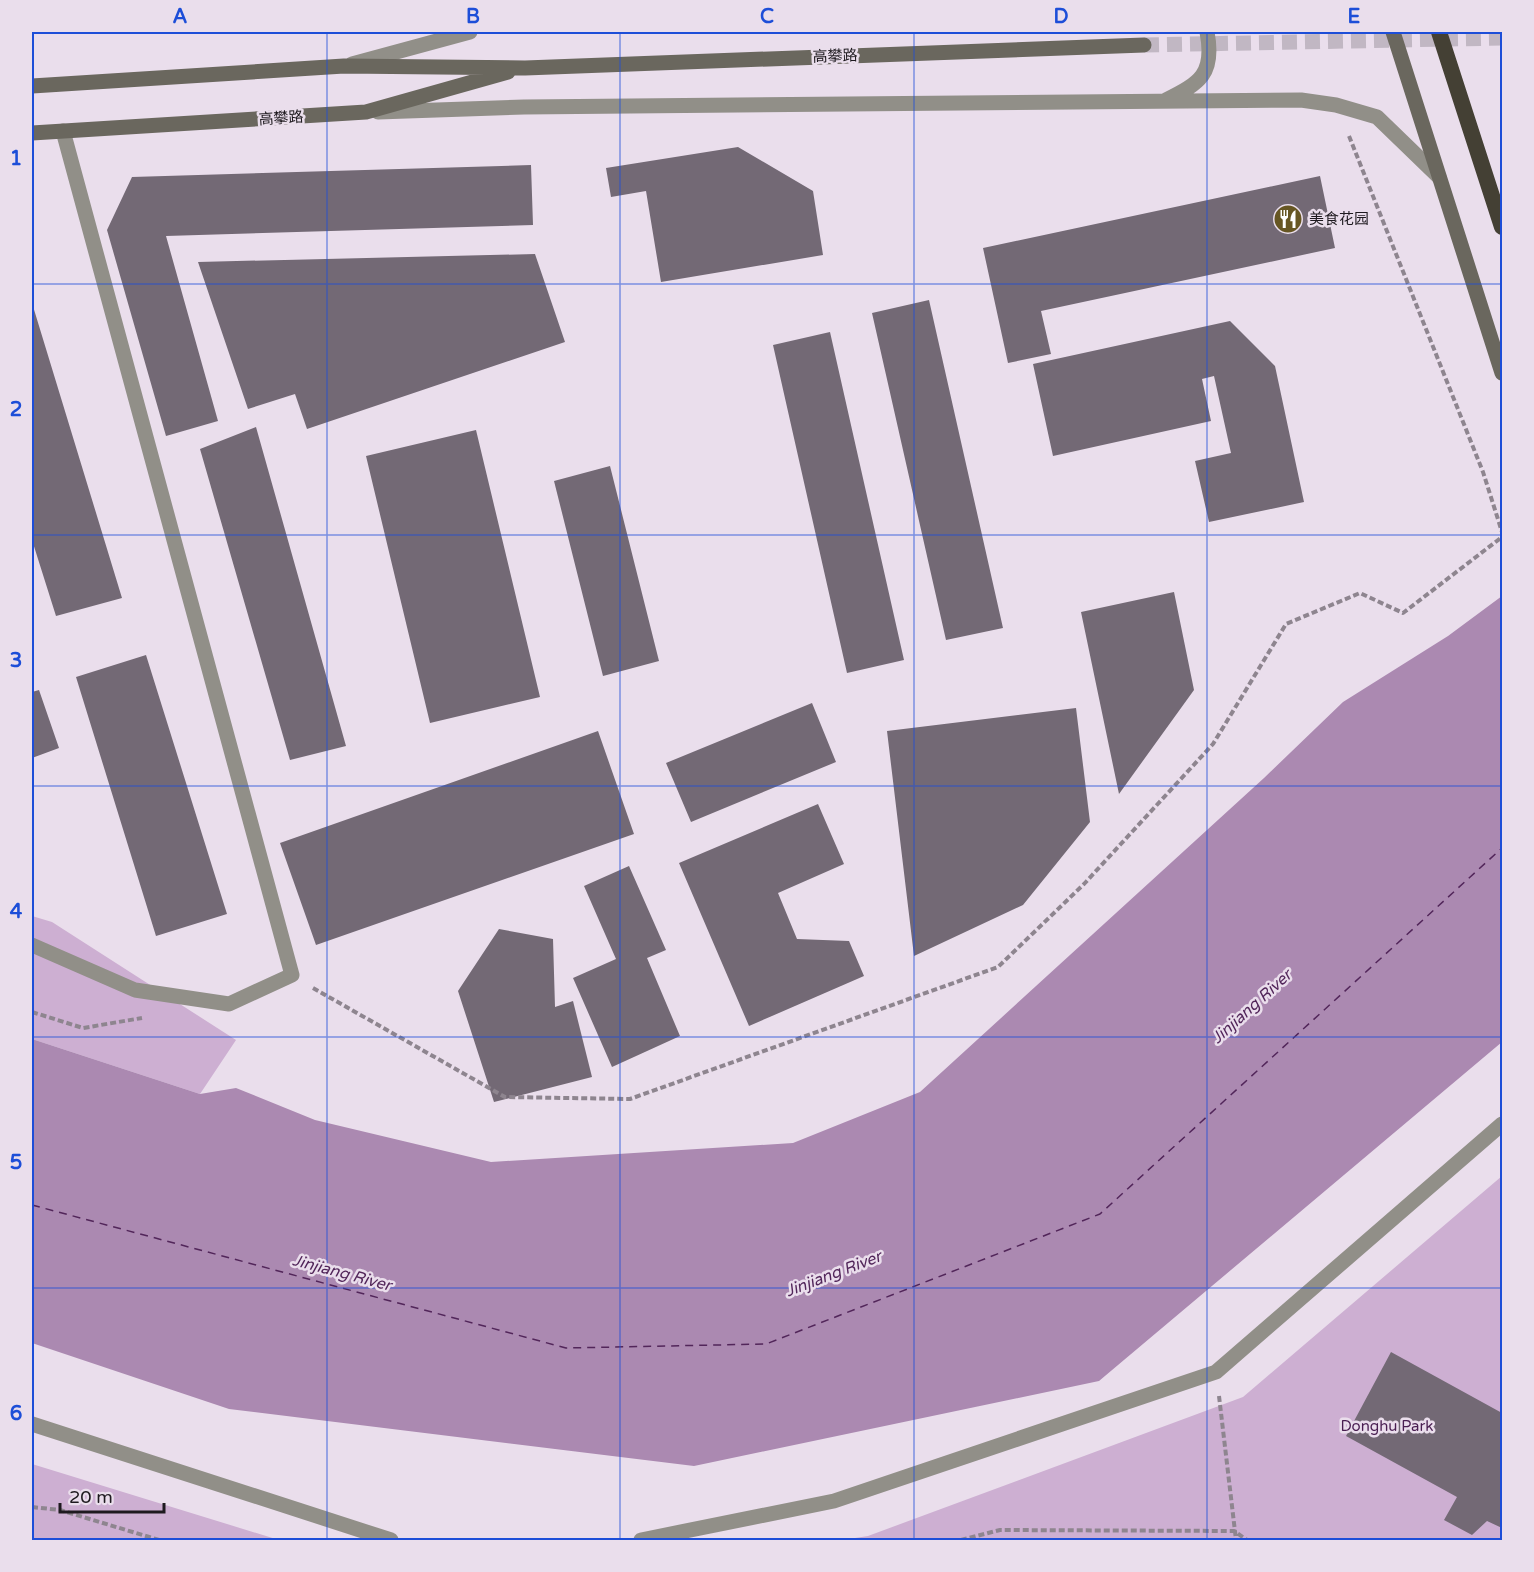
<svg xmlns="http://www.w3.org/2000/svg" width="1534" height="1572" font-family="'Varela Round','Noto Sans SC',sans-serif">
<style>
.green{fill:#cdafd2}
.water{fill:#ab89b1}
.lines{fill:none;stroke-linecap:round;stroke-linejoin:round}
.ferry{stroke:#52265a;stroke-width:1.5;stroke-dasharray:8 6;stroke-linecap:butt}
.building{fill:#736975}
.secondary-tunnel{stroke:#c1b7c3;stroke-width:15;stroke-dasharray:15 8;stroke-linecap:butt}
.path{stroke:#8e858f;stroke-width:4;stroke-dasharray:6 3;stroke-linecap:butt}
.minor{stroke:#918f88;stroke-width:15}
.tertiary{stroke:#918f88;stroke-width:15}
.secondary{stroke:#6a675e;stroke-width:15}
.trunk-bridge{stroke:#444034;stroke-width:16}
.grid{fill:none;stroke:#1d4ed8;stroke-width:1.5;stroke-opacity:0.55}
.labels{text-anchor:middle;stroke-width:5;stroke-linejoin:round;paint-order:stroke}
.street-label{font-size:15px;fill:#1e1a1f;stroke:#eadeec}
.poi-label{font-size:15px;fill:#1e1a1f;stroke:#eadeec;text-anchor:start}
.park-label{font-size:15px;fill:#491e51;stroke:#eadeec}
.water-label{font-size:16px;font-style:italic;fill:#52265a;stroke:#eadeec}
.neatline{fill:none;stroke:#1d4ed8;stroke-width:2}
.grid-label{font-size:20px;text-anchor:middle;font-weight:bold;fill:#1d4ed8}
</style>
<rect width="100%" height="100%" fill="#eadeec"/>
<path class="green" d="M32,916L52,922L236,1040L200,1094L32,1039Z
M1502,1176V1540H842L868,1536L1243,1397Z
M32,1464L279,1540H32Z"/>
<path class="water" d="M1502,596V1042L1099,1381L694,1466L229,1409L32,1343V1039L200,1094L236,1088L315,1120L491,1162L793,1143L920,1092L1264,778L1343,702L1448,636Z"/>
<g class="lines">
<path class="ferry" d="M32,1205L566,1348L766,1344L1100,1214L1502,848"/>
</g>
<path class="building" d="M738,147L813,191L823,255L661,282L646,191L611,197L606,168Z
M531,165L533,225L166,236L218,421L166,436L107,230L132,177Z
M1320,176L1335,248L1041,311L1051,354L1008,363L983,248Z
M535,254L565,342L307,429L295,394L248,409L198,262Z
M929,300L1003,628L946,640L872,313Z
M32,303L122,598L56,616L32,540Z
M1230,321L1275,366L1304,502L1209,522L1195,461L1231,453L1214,376L1202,379L1211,421L1053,456L1033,364Z
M830,332L904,660L847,673L773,345Z
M256,427L346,746L290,760L200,449Z
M476,430L540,697L430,723L366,456Z
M610,466L659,661L603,676L554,481Z
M1174,592L1194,690L1119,794L1081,612Z
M146,655L227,914L156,936L76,677Z
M39,690L59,748L32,758V692Z
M812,703L836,762L691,822L666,763Z
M1076,708L1090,822L1023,905L914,956L887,731Z
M598,731L634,834L316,945L280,843Z
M818,804L844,864L778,893L797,939L849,941L864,976L749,1026L679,863Z
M629,866L666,950L647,958L680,1036L612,1067L573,978L616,959L584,886Z
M499,929L553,939L555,1007L573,1001L592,1077L494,1102L458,991Z
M1391,1352L1502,1413V1528L1487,1521L1472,1535L1444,1520L1457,1497L1346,1436Z"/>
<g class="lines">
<path class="secondary-tunnel" d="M1144,45L1502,38"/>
<path class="path" d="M1349,136L1483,472L1502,532
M313,988L505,1097L630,1099L998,967L1084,884L1213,744L1286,624L1360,593L1403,613L1502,537
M32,1012L83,1028L142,1018
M1219,1396L1236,1540
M32,1507L60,1510L159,1540
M961,1540L1000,1530L1234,1531L1247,1540"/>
<path class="minor" d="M32,945L135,990L229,1004L292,975L63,131"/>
<path class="tertiary" d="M352,64L470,32
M1166,100C1200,83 1215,74 1207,32
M378,112L524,107L1301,100L1336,105L1377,117L1439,177
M32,1424L391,1540
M641,1540L834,1501L1216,1372L1502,1124"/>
<path class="secondary" d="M1393,32L1502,373
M32,86L344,66L525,68L1144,45
M32,133L366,112L508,72"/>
<path class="trunk-bridge" d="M1439,32L1502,227"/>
</g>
<path class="grid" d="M327,32V1540M620,32V1540M914,32V1540M1207,32V1540M32,284H1502M32,535H1502M32,786H1502M32,1037H1502M32,1288H1502"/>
<defs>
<g id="restaurant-disc" transform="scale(1.5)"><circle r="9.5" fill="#665623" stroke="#eadeec"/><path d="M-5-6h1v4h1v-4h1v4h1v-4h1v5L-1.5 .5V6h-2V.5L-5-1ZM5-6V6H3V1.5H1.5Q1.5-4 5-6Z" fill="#fff"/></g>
</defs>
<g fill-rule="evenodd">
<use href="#restaurant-disc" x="1288" y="219"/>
</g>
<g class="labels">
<g class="street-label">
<text transform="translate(835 56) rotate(-2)" y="5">高攀路</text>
<text transform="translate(281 118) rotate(-4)" y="5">高攀路</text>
</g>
<g class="poi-label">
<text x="1309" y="224">美食花园</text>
</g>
<g class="park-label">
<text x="1387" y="1431">Donghu Park</text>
</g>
<g class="water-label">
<text transform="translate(1251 1006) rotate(-42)" y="6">Jinjiang River</text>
<text transform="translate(342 1272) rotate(15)" y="6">Jinjiang River</text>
<text transform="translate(833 1273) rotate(-21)" y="6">Jinjiang River</text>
</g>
</g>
<rect width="1534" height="1572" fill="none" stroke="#eadeec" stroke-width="66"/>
<path d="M60 1503v9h104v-9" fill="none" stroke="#1e1a1f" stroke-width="3"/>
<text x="69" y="1503" font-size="18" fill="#1e1a1f" stroke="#eadeec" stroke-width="4.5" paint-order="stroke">20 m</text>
<rect x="33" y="33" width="1468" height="1506" class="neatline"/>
<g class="grid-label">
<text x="180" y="23">A</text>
<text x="473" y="23">B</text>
<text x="767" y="23">C</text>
<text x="1061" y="23">D</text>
<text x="1354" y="23">E</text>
<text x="16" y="165">1</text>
<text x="16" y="416">2</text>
<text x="16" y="667">3</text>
<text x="16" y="918">4</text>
<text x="16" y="1169">5</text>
<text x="16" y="1420">6</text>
</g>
</svg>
